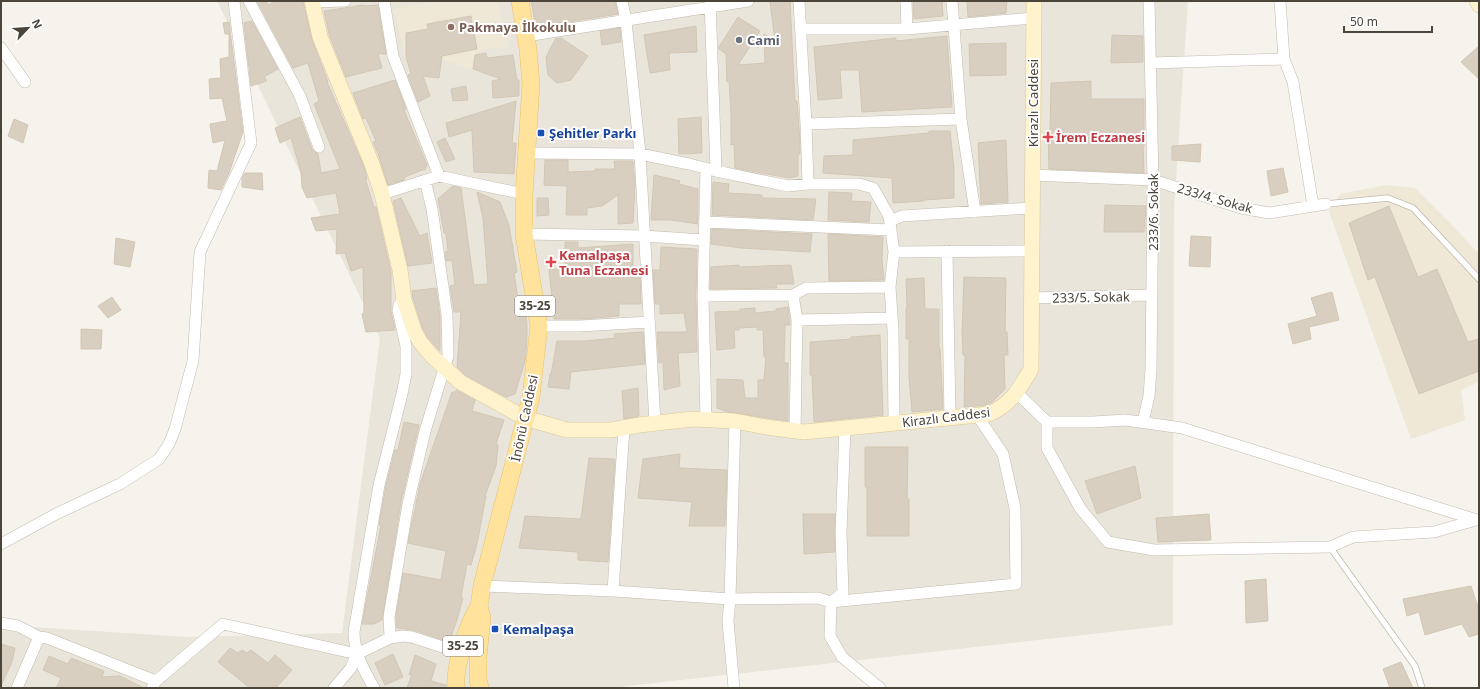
<svg xmlns="http://www.w3.org/2000/svg" width="1480" height="689" font-family="'Noto Sans',sans-serif">
<style>
.residential{fill:#eae5da}
.education{fill:#efe8d6}
.building{fill:#d8cfc1;stroke:#d3c7b4}
.lines{fill:none;stroke-linecap:round;stroke-linejoin:round}
.lane-casing{stroke:#c2bbae;stroke-width:7}
.street-casing{stroke:#c2bbae;stroke-width:12}
.secondary-casing{stroke:#d6c79b;stroke-width:16}
.primary-casing{stroke:#e6c16a;stroke-width:18}
.lane{stroke:#fff;stroke-width:5.5}
.street{stroke:#fff;stroke-width:11}
.secondary{stroke:#fff3cd;stroke-width:15}
.primary{stroke:#ffe39c;stroke-width:17}
.education-dot{fill:#8d6e63;stroke:#fff;stroke-width:1.5}
.worship-dot{fill:#6b7280;stroke:#fff;stroke-width:1.5}
.transit-dot{fill:#1a4fb4;stroke:#fff;stroke-width:1.5}
.health-dot{fill:#e0444e;stroke:#fff;stroke-width:1.5}
.labels{text-anchor:middle;stroke-width:4;stroke-linejoin:round;paint-order:stroke}
.shield{fill:#fff;stroke:#817c74;stroke-width:1}
.shield-label{font-size:12px;font-weight:bold;fill:#4b4439}
.education-label{font-size:13px;font-weight:bold;fill:#785e54;stroke:#fff;text-anchor:start}
.worship-label{font-size:13px;font-weight:bold;fill:#5b616d;stroke:#fff;text-anchor:start}
.street-label{font-size:13px;fill:#4b4439;stroke:#fff}
.transit-label{font-size:13px;font-weight:bold;fill:#164399;stroke:#fff;text-anchor:start}
.health-label{font-size:13px;font-weight:bold;fill:#be3a42;stroke:#fff;text-anchor:start}
</style>
<rect width="100%" height="100%" fill="#f6f3ec"/>
<path class="residential" d="M217,1H1188L1174,209L1173,625L610,688H1V625L188,637L342,633L380,338Z"/>
<path class="education" d="M441,1H497L509,46L477,51L473,70L434,57L406,61L394,9Z
M1386,185L1415,188L1452,225L1479,254V382L1461,390L1465,420L1411,439L1329,212L1340,194Z"/>
<path class="building" d="M257,1H266L268,5L277,1H303L312,40L328,82H327L364,167L367,179L365,178L374,207H376L391,272V311L395,330L366,332L362,314L364,313L363,267L351,271L345,253L336,254L337,229L316,231L311,218L340,214L336,193L307,198L302,187L301,172L291,138L280,143L275,128L300,117L312,149L318,154L321,173L340,169L314,104L319,101L308,63L293,68Z
M531,1H615L618,14L536,27Z
M777,1H790L795,101H797L800,141V154H798V176L789,178L735,168L734,144L731,145V114L729,81L727,82L726,54L719,49V47L738,17L760,31L738,65L765,63L764,34L775,41L770,2Z
M913,1H942L943,16L914,19Z
M967,1H1007L1006,13L968,17Z
M364,5V6L378,5L386,54H378L382,68L346,77L329,34L324,11Z
M471,16L477,49L442,56L439,78L423,76L430,96L418,102L408,75L411,74L406,57V33L428,29L427,24Z
M252,21L278,69L264,77L267,81L251,86L244,23Z
M229,22L243,132L229,173L221,190L208,188L209,170L217,171L225,140L213,143L210,124L227,121L222,98L210,99L209,79L221,78L220,59L229,57V34H225L223,23Z
M696,26L697,52L669,53L670,70L650,73L644,35Z
M620,28L621,42L602,45L600,31Z
M1112,35L1143,36V62L1111,63Z
M947,36L952,107L862,112L859,70H840L842,98L818,100L814,47L896,38V41Z
M556,38H561L588,56L571,80L557,83L548,75L546,57Z
M1006,43V75L970,76L969,44Z
M1479,46V79L1461,62Z
M486,53L487,58L513,55L517,80H519V96L493,98L492,81L501,79L473,69L475,55Z
M395,80L406,109L404,110L427,165L425,170H420H422L405,177L404,180L388,185L378,153L373,142L376,141L366,118L363,119L353,93Z
M1091,81V99H1144V146H1143L1144,173L1049,169L1048,133L1050,132L1051,83Z
M466,86L468,100L453,101L451,89Z
M516,101L512,143H516L514,174L474,172L472,130L449,137L446,123Z
M701,117L702,153L679,154L678,119Z
M14,119L28,125L23,143L8,136Z
M929,131H950L954,168V198L924,200V201L893,203L892,178L823,173L824,156L853,155V140L929,133Z
M445,138L455,159L446,162L437,142Z
M1006,140L1008,202L981,204L978,143Z
M1201,144L1200,162L1172,160V146Z
M545,160H568V172L595,171V169H615L614,161H633L635,185L633,223L618,224V195L602,206L587,208V215H566L567,186L544,185Z
M1283,168L1288,192L1271,196L1267,171Z
M245,173H262L263,190L242,187V178Z
M654,175L680,181L679,184L698,189V224L671,220H651Z
M713,182L729,184L728,193L762,195V198L816,199L813,220L712,215Z
M453,186L461,188L474,285L488,284L483,218L477,192L500,202L509,225L517,272L514,273L519,305H525L527,324V340L525,361L515,394L506,397L465,375L457,367L461,312H454L450,286L455,285L452,260L446,261L445,252L448,251L446,233H444L438,199Z
M829,192L852,193L851,201L871,202L869,222L828,220Z
M401,198L420,236L427,233L432,263L408,266L393,201Z
M537,198H548L549,215L537,216Z
M1105,205L1146,206L1144,232H1104Z
M1389,206L1418,277L1437,269L1468,342L1479,339V371L1419,394L1375,277L1368,280L1349,223Z
M712,229L812,234L810,252L741,248L711,244Z
M828,234L883,237L882,259L884,280L829,281Z
M1191,236L1211,237L1210,267L1189,266Z
M116,238L135,242L130,267L114,264Z
M565,242H578V248L633,244V271H640L641,304H619V316L583,319H554L549,269H565Z
M661,247L697,249L696,296L697,352L678,353L680,386L664,390L663,362L659,363L657,332H687L684,313L660,314V304H655L653,270H660Z
M739,265V267L791,265L794,284H776L777,288L710,289L711,267Z
M964,277L1006,278L1005,332H1007L1008,355H1004L1005,389L992,402L986,405L964,407L965,355H963L962,333Z
M924,278L925,309H939V348H940L943,409L912,412L909,377V339H906V308H907L906,279Z
M436,288L440,316V351L428,338L423,329L413,298L412,291Z
M1332,292L1339,320L1309,327L1311,339L1293,344L1288,324L1317,316L1311,298Z
M112,297L121,310L108,318L98,306Z
M788,307L790,325H785L784,363H788V421L728,412L717,408V379L743,380L745,398H758V380H764L766,357H764L763,330H757V327L739,328V330H734L735,348L717,350L715,312L740,311V309L755,308V313L776,311V309Z
M81,329L102,330L101,349H81Z
M643,332L645,364L571,372L569,389L548,387L550,374H551L557,341H585L615,338L614,334Z
M880,335L883,415L814,422L812,375H810V342L851,339V337Z
M638,388L639,416L624,419L622,391Z
M456,390L475,400L472,411L504,420L496,444L498,445L496,466L485,496H486L477,544L471,565L467,564L461,597L463,598L457,620L449,642L414,630L397,628L396,617L403,573L441,580L446,551L408,543L420,484L452,392H456Z
M404,422L419,425L401,502L382,620L374,624H362L381,525H379L386,486L395,450H398Z
M865,447H908L907,499H909V536H867V487H865Z
M680,454L679,468L727,470L725,526H689L692,502L638,498L643,459Z
M589,458L615,459L608,562L578,560V552L519,548L525,516L581,519Z
M1135,466L1141,498L1097,514L1085,481Z
M803,514H835V552L804,554Z
M1209,514L1211,540L1158,542L1156,518Z
M1266,579L1268,621L1246,623L1245,581Z
M1471,586L1479,610V634L1469,637L1462,624L1425,635L1419,612L1407,616L1403,599Z
M1,644L15,648L12,662L1,686Z
M230,648L238,653L242,650L247,653L251,650L268,663L275,655L292,670L276,688H250L218,662Z
M393,654L403,677L385,685L375,663Z
M415,655L436,664L431,681L446,685V688H407L412,674L409,675Z
M49,656L68,664L71,658L104,671L102,677L120,676L144,688H56L61,678L43,670Z
M1401,662L1413,688H1390L1383,669Z"/>
<g class="lines">
<g class="lane-casing">
<path id="lane" d="M1326,204L1388,198L1413,208L1479,279
M1330,547L1415,666L1422,688"/>
</g>
<g class="street-casing">
<path id="street" d="M249,1L300,96L319,147
M384,1L393,56L439,176
M622,1L626,21L640,154L655,423
M710,1L716,171
M799,1L806,124L808,184
M906,1L907,29
M952,1L961,119L975,212
M1280,1L1284,59L1293,82L1313,206
M312,2L345,1
M801,29H907L1033,18
M526,36L748,1
M1,48L25,82
M1151,63L1284,59
M806,124L961,119
M526,153L640,154L689,164L716,171L788,186L808,184H859L873,188L889,216L894,252L890,287L893,330L894,423
M1032,175L1153,180L1241,208L1269,213L1326,204
M382,194L439,176L524,194
M890,221L902,216L1032,208
M704,222L891,230
M524,234L644,236L704,240
M947,251L950,418
M894,252L1032,251
M793,295L797,320L795,431
M703,296L793,295L806,288L890,287
M1031,298L1151,295
M797,320L892,318
M539,326H580L649,322
M1017,393L1047,422H1093L1125,420L1182,428L1477,520
M706,420L703,296L706,168
M1047,422V448L1080,508L1108,542L1154,550L1330,547L1353,537L1434,532L1476,520
M1143,422L1149,396L1151,370L1153,180L1149,1
M845,428L841,533L843,593L831,602L830,636L842,657L880,688
M1,544L56,514L120,484L159,459L169,444L175,429L193,361L200,252L251,143L234,1
M482,586L613,591L730,599L818,598L831,602L1016,584L1015,508L1003,454L977,415
M613,591L624,428
M1,623L18,626L39,637L47,638L156,681L152,688
M390,638L389,617L408,504L425,431L448,356L447,315L432,209L425,180
M156,681L223,624L357,654L390,638L403,636L412,637L461,653
M17,688L39,637
M334,688L351,668L357,654
M374,688C364,670 354,653 354,632L379,485L402,394L406,374V346L398,310L399,305L404,300
M734,688L728,621L730,599L735,421"/>
</g>
<g class="secondary-casing">
<path id="secondary" d="M312,1L320,37L372,164L382,194L400,270L404,300L415,333L421,343L431,355L460,382L525,418L567,430H611L639,425L693,419L735,421L766,427L804,432L989,414C1012,403 1019,390 1031,369L1034,1
M1477,1L1479,5"/>
</g>
<g class="primary-casing">
<path id="primary" d="M456,688C454,669 467,626 477,610
M480,688L478,679V656L482,618L479,606L482,586L531,397L539,326L524,234V194L531,84L528,49L520,1"/>
</g>
<use href="#lane" class="lane"/>
<use href="#street" class="street"/>
<use href="#secondary" class="secondary"/>
<use href="#primary" class="primary"/>
</g>
<circle class="education-dot" cx="451" cy="27" r="4"/>
<circle class="worship-dot" cx="739" cy="40" r="4"/>
<g class="transit-dot">
<rect x="537" y="129" width="8" height="8" rx="2"/>
<rect x="491" y="625" width="8" height="8" rx="2"/>
</g>
<g class="health-dot">
<path d="M1046 131h4v4h4v4h-4v4h-4v-4h-4v-4h4z"/>
<path d="M549 256h4v4h4v4h-4v4h-4v-4h-4v-4h4z"/>
</g>
<g class="labels">
<g class="shield">
<rect x="515" y="296" width="40" height="20" rx="3"/>
<rect x="443" y="636" width="40" height="20" rx="3"/>
</g>
<g class="shield-label">
<text x="535" y="310">35-25</text>
<text x="463" y="650">35-25</text>
</g>
<g class="education-label">
<text x="459" y="32">Pakmaya İlkokulu</text>
</g>
<g class="worship-label">
<text x="747" y="45">Cami</text>
</g>
<g class="street-label">
<text transform="translate(1033 103) rotate(-90)" y="5">Kirazlı Caddesi</text>
<text transform="translate(1215 198) rotate(16)" y="5">233/4. Sokak</text>
<text transform="translate(1153 212) rotate(-90)" y="5">233/6. Sokak</text>
<text transform="translate(1091 297) rotate(-1)" y="5">233/5. Sokak</text>
<text transform="translate(946 417) rotate(-7)" y="5">Kirazlı Caddesi</text>
<text transform="translate(524 418) rotate(-78)" y="5">İnönü Caddesi</text>
</g>
<g class="transit-label">
<text x="549" y="138">Şehitler Parkı</text>
<text x="503" y="634">Kemalpaşa</text>
</g>
<g class="health-label">
<text x="1056" y="142">İrem Eczanesi</text>
<text x="559" y="260">Kemalpaşa<tspan x="559" dy="15">Tuna Eczanesi</tspan></text>
</g>
</g>
<rect width="1480" height="689" fill="none" stroke="#4b4439" stroke-width="4"/>
<g transform="translate(28 28) rotate(65)" stroke="#ffffff" stroke-width="3" paint-order="stroke">
<path d="M0-3L7 15L0 10L-7 15Z" fill="#4b4439"/>
<text y="-6" font-size="11" font-weight="bold" text-anchor="middle" fill="#4b4439">N</text>
</g>
<path d="M1344 26v6h88v-6" fill="none" stroke="#4b4439" stroke-width="2"/>
<text x="1350" y="26" font-size="12" fill="#4b4439" stroke="#ffffff" stroke-width="3" paint-order="stroke">50 m</text>
</svg>
